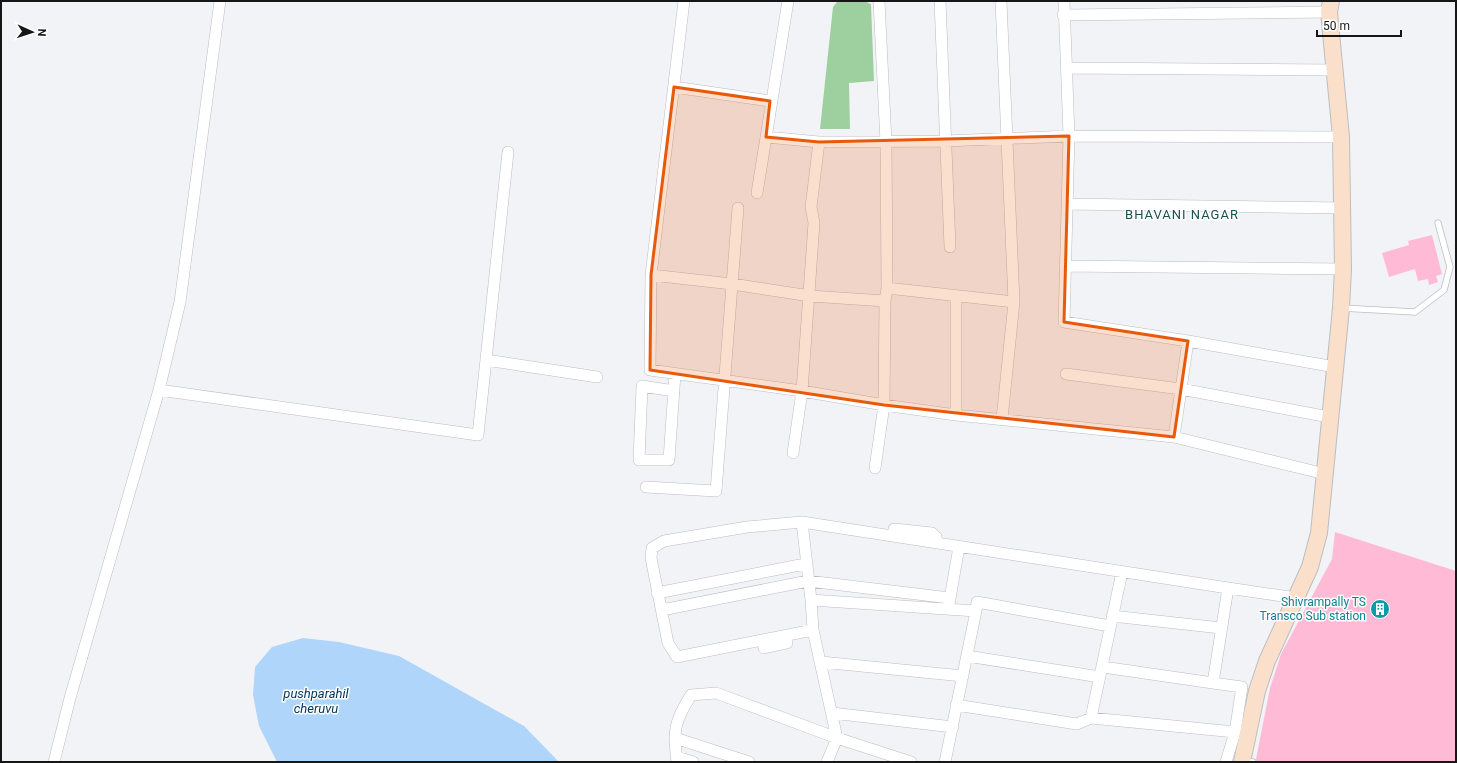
<svg xmlns="http://www.w3.org/2000/svg" width="1457" height="763" font-family="Roboto,sans-serif">
<style>
.green{fill:#9dd09e}
.water{fill:#afd6fa}
.building{fill:#ffbad5}
.lines{fill:none;stroke-linecap:round;stroke-linejoin:round}
.lane-casing{stroke:#bcbdc1;stroke-width:7}
.street-casing{stroke:#bcbdc1;stroke-width:12}
.secondary-casing{stroke:#bcbdc1;stroke-width:18}
.lane{stroke:#fff;stroke-width:5.5}
.street{stroke:#fff;stroke-width:11}
.secondary{stroke:#fae0cb;stroke-width:16}
.marked{fill:#e8590c;fill-opacity:0.2;stroke:#e8590c;stroke-width:3;stroke-linejoin:round}
.labels{text-anchor:middle;stroke-width:3;stroke-linejoin:round;paint-order:stroke}
.culture-label{font-size:12px;fill:#0d838f;stroke:#fff;text-anchor:end}
.neighbourhood-label{font-size:13px;letter-spacing:1px;fill:#17524d;stroke:#fff}
.water-label{font-size:13px;font-style:italic;fill:#003459;stroke:#fff}
</style>
<rect width="100%" height="100%" fill="#f2f3f7"/>
<path class="green" d="M864,1L871,4L874,81L849,83L850,129H820L833,7L837,2Z"/>
<path class="water" d="M303,638L339,642L399,656L524,726L559,762H277L259,726L253,695L255,667L272,647Z"/>
<path class="building" d="M1432,235L1442,274L1436,276L1438,282L1429,285L1428,279L1418,281L1415,269L1389,277L1382,253L1409,245L1408,241Z
M1335,532L1456,571V762H1257L1256,759L1270,688L1281,654L1332,559Z"/>
<g class="lines">
<g class="lane-casing">
<path id="lane" d="M1341,308L1415,312L1444,290L1450,267L1438,223
M1243,761L1253,762"/>
</g>
<g class="street-casing">
<path id="street" d="M684,1L651,275L650,370L802,391L884,405L956,415L1174,437L1325,474
M940,1L950,247
M1001,1L1014,302
M1064,1L1069,136L1064,322L1188,341L1335,367
M1063,15L1329,12
M1066,68L1334,70
M674,87L770,101
M766,137L819,142L945,141L1069,136L1341,137
M757,193L788,1
M1067,204L1343,208
M1065,266L1343,269
M651,275L732,284L810,296L885,301
M887,288L1014,302L1002,419
M486,360L597,377
M1066,374L1181,389L1329,417
M159,390L478,435L508,152
M674,391L642,386L639,460H669L675,374
M956,415V296
M1174,437L1188,341
M793,453L802,391L814,223L811,207L819,142
M875,468L884,405L885,301L887,288L886,142L879,1
M646,487L716,491L738,208
M802,522L811,600
M894,529L932,533L936,537L937,543
M1228,588L1296,598
M657,593L805,564
M949,604L959,547
M662,610L808,581L950,598
M976,611L977,602L1110,626
M1112,616L1221,628
M813,630L811,600L976,611L945,762
M764,648L787,643
M967,656L1100,677
M821,662L963,676
M1103,667L1213,683
M956,705L1077,724L1091,718L1235,732
M832,713L953,727
M1091,718L1122,572
M675,738L749,762
M677,757L693,762
M54,762L70,698L159,390L180,302L220,1
M677,762C673,731 674,722 691,695L716,693L837,738L911,762
M827,762L837,738L813,630L677,657L668,643L651,558L652,548L664,541L747,527L802,522L1228,588L1213,683L1242,687L1235,732L1226,762"/>
</g>
<g class="secondary-casing">
<path id="secondary" d="M1242,762L1257,691L1267,661L1310,567L1319,533L1341,308L1343,269L1341,137L1329,12L1331,1"/>
</g>
<use href="#lane" class="lane"/>
<use href="#street" class="street"/>
<use href="#secondary" class="secondary"/>
</g>
<path class="marked" d="M674,87L770,101L766,137L819,142L1069,136L1064,322L1188,341L1174,437L884,405L650,370L651,275Z"/>
<defs>
<g id="building-disc" transform="scale(1)"><circle r="9.5" fill="#0f9aa8" stroke="#fff"/><path d="M-4-6H4V6H1V3H-1V6H-4ZM-2.5-4.3h1.7v1.8h-1.7ZM.8-4.3h1.7v1.8H.8ZM-2.5-1h1.7V.8h-1.7ZM.8-1h1.7V.8H.8Z" fill="#fff"/></g>
</defs>
<g fill-rule="evenodd">
<use href="#building-disc" x="1380" y="609"/>
</g>
<g class="labels">
<g class="culture-label">
<text x="1366" y="606">Shivrampally TS<tspan x="1366" dy="14">Transco Sub station</tspan></text>
</g>
<g class="neighbourhood-label">
<text x="1182" y="219">BHAVANI NAGAR</text>
</g>
<g class="water-label">
<text x="316" y="698">pushparahil<tspan x="316" dy="15">cheruvu</tspan></text>
</g>
</g>
<rect width="1457" height="763" fill="none" stroke="#161617" stroke-width="4"/>
<g transform="translate(32 32) rotate(93)" stroke="#ffffff" stroke-width="3" paint-order="stroke">
<path d="M0-3L7 15L0 10L-7 15Z" fill="#161617"/>
<text y="-6" font-size="11" font-weight="bold" text-anchor="middle" fill="#161617">N</text>
</g>
<path d="M1317 30v6h84v-6" fill="none" stroke="#161617" stroke-width="2"/>
<text x="1323" y="30" font-size="12" fill="#161617" stroke="#ffffff" stroke-width="3" paint-order="stroke">50 m</text>
</svg>
